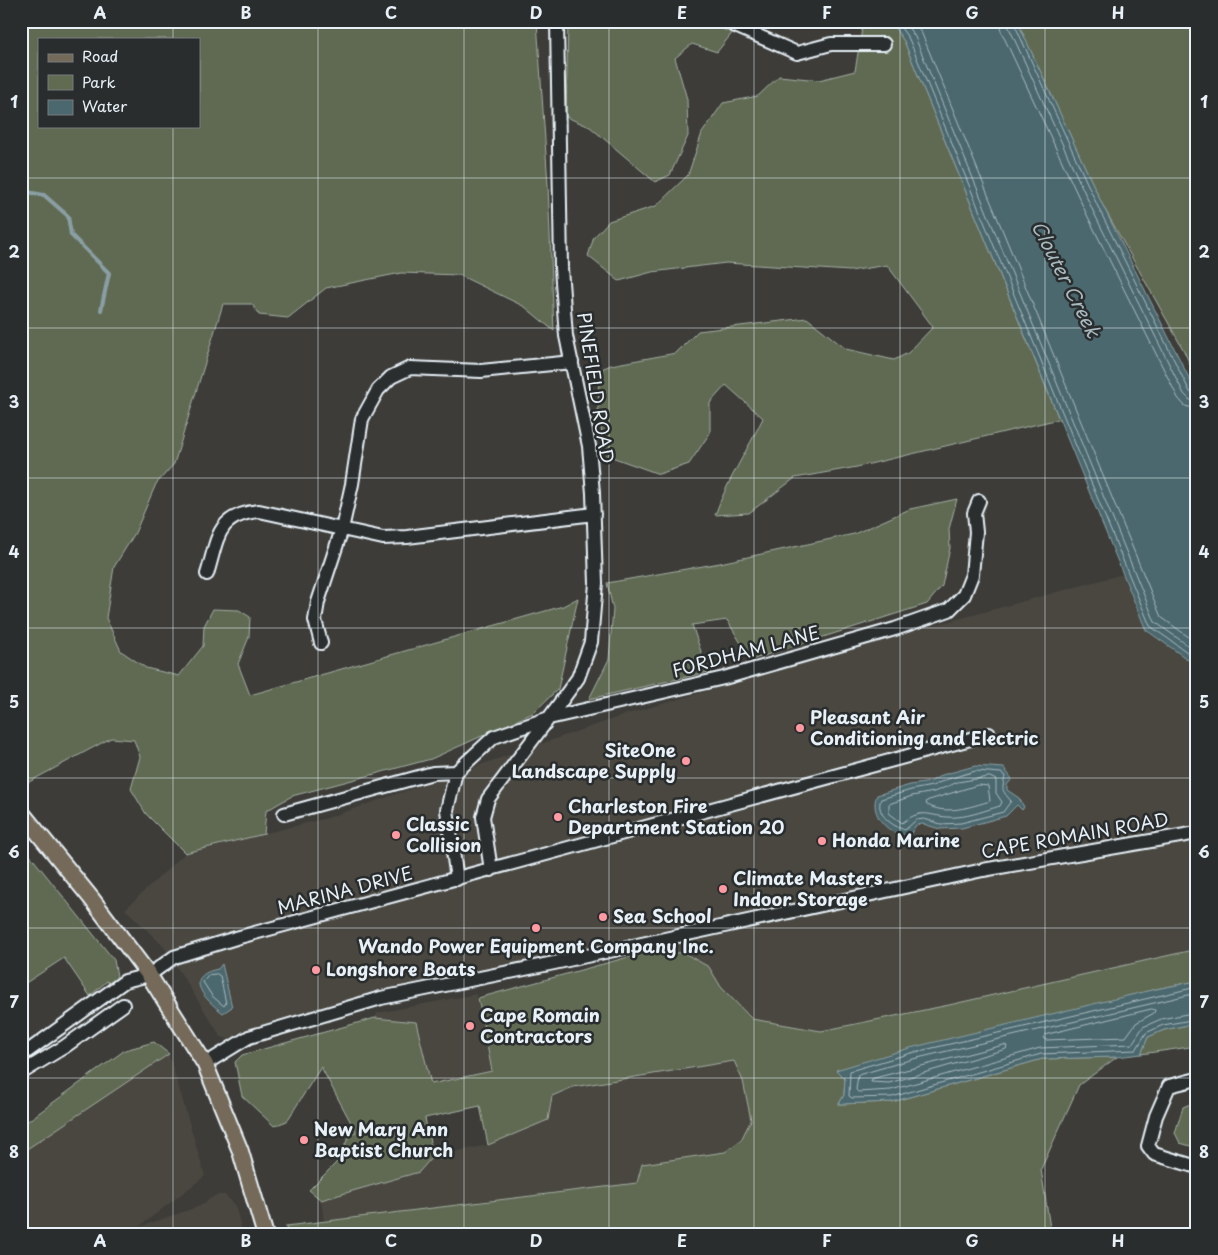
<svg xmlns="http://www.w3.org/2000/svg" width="1218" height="1255" font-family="'Playpen Sans',sans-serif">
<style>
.built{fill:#4a463f}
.green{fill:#606b52;stroke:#a4aea5;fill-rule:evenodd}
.water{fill:#4b686e;stroke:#8a9fa5}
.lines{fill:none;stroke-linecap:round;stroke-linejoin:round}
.shore{stroke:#a9bac1;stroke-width:1}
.stream{stroke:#8a9fa5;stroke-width:4}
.minor-casing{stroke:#e8f1f8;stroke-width:16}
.major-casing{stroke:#e8f1f8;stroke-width:19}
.minor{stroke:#2a2d2e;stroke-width:12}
.major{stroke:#746a5a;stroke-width:15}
.grid{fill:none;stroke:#e8f1f8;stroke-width:1;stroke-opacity:0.55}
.poi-dot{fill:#ff9aa2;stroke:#2a2d2e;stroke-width:2}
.labels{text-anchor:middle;stroke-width:5;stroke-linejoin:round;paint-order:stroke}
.street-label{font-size:18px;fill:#e8f1f8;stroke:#2a2d2e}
.poi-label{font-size:18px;font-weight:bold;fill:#e8f1f8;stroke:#2a2d2e;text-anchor:start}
.water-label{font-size:19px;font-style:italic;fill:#a9bac1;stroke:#2a2d2e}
.neatline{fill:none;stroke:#e8f1f8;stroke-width:2}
.grid-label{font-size:16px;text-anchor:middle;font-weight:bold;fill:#e8f1f8}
</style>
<rect width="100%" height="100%" fill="#3d3c38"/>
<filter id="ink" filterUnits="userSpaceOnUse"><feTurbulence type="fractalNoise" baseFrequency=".02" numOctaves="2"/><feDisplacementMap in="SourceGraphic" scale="10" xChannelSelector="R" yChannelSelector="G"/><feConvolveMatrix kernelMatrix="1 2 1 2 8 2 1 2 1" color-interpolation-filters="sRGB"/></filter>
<g filter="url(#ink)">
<path class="built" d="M1123,574L1146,630L1197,666V949L949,1005L821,1031L752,1019L721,987L709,967L684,953H677L667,931L322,1009L228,1039L221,1037L164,947L125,909L185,853L327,818L627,714L921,629Z
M476,994L492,1070L431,1084L416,1022L375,1018L377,1013Z
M169,1054L205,1176L139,1227L200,1206L216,1195H225L235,1205L243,1234H21V1153Z
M734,1061L743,1081L751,1120L741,1140L725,1152L642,1164L637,1183L324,1221L321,1200L419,1172L433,1156L488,1145L548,1120L552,1096L573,1087Z"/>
<path class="green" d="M21,21H537L548,185L554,331L525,307L459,275L401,273L326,288L288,318L259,315L252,304H223L174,464L156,484L135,533L114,567L106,618L121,651L146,668L179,676L203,646L204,626L213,609L239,610L250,617L249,637L238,664L250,695L563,606L578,598L558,689L533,713L431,759L292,796L266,811L264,834L185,853L146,814L131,789L140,757L134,740L111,738L27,783L21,776ZM39,39H199V126H39Z
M568,21H742L717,52L692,44L675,58L687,99L688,136L670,175L655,182L590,127L566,117Z
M855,21H890L904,41L1059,419L857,467L795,478L749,513L715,515C727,481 747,451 763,418L726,385L710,403V433L689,464L659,474L606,455L598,411L599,370L611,365L676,353L698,331L807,318L846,349L894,360L908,353L933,327L887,265L850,271L726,263L652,272L619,281L588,256L594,237L609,221L656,206L688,175L702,133L723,103L758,96L779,76L819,80L855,71L862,29Z
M1017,21H1197V380L1184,351L1103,206Z
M957,499L949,529L950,548L942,586L927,604L751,660L727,620L692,625L708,672L589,699L609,659L613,609L607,583L720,563L854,534L910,509Z
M21,844L114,960L117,976L111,986L107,981L90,996L64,958L21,986Z
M1197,949V981L1156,989L837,1070L845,1078L844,1095L839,1104L892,1102L1042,1059L1117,1057L1079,1085L1041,1169L1050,1228L1056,1234H287L286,1226L637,1183L642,1164L725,1152L741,1140L751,1120L743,1081L734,1061L573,1087L552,1096L548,1120L488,1145L480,1106L425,1118L433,1156L419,1172L321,1200L309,1190L337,1162L350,1134L356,1132L321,1067L287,1121L274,1126L242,1096L235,1062L242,1055L375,1018L416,1022L431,1084L492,1071L478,998L647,952L684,953L709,967L721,987L752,1019L821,1031L949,1005Z
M1197,1023V1046L1141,1054L1148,1037L1164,1030Z
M154,1042L169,1054L21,1153V1126L125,1050Z
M1197,1101V1148L1180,1143L1175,1133L1183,1107Z"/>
<path class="water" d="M890,21H1017L1103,206L1197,394V666L1146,630L904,41Z
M975,766L1004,768L1012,779L1007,785V790L1019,798L1024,807L1022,810L1017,805L1006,816L962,828L940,829L923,824L916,825L910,835C890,838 868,814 877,795L910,785L930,782L942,775Z
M222,964L232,1007L223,1013C205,1000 182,976 218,969Z
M1197,981V1023L1164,1030L1148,1037L1141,1054L1117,1057L1042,1059L892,1102L839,1104L844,1095L845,1079L836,1070L910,1048L1156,989Z"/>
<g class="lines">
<path class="shore" d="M896,21L909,39L1150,626L1197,659
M904,21L915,37L1155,622L1197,652
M913,21L922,34L1161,617L1197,643
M999,21L1001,31L1087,215L1178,398L1185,406L1197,409
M1006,21L1093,211L1184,394L1190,400L1197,401
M1013,21L1099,209L1190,392L1197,395
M976,771L1001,773L1005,776C1002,791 1001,789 1011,801L1003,812L961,823L941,824L924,819L916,820L905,830C892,826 875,814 881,799L911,790L932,786L945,780Z
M990,777L996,780V793L1002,802L1000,806C986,810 971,816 957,817C931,819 925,805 902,823L889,813V804L912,796L934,792L958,782Z
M978,785L988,786L990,801C970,807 945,816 926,804L927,801Z
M217,974L220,976L226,1003L224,1006L212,996L203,982L209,975Z
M1197,987L911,1053L850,1071L849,1096L852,1098L892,1097L1041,1054L1136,1050L1146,1033L1163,1025L1197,1019
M1197,993L913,1059L858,1075L856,1090L858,1092L891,1090L1040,1048L1132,1044L1143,1027L1161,1019L1197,1012
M1152,1009L1155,1010L1154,1013L1136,1023L1126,1037L1046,1040L1043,1038L1045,1035Z
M1004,1045L1007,1046L1006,1049L889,1083L871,1082L872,1079Z"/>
<path class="stream" d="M21,191L44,195L68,216L71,235L109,273L101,310"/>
<g class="minor-casing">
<path id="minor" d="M724,21L797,53L831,44H884
M207,574C218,539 216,515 259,511L383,538L407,537L594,514
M321,643L315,620L318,602L342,529L352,484L362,419L378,390L391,377L410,368L481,371L572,362
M284,814L433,773L456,772
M491,870L483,817L488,799L549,718L724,678L895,629L949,610L964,595L972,575L976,532L974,513L979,501
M457,879L447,810L456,772L494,737L549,718L578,678L591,642L596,583L593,493L589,446L566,336L561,268L557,21
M21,1056L125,981L149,975L174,957L236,938L989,734
M205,1064L249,1037L381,998L554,963L983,870L1197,833
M21,1073L64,1047L123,1005
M1197,1079L1169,1086L1156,1116L1148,1146L1154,1154L1197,1167"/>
</g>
<g class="major-casing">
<path id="major" d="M21,812L91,898L149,975L205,1064L240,1150L265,1234"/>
</g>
<use href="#minor" class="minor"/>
<use href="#major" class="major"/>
</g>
</g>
<path class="grid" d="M173,21V39M318,21V1234M464,21V1234M609,21V1234M754,21V1234M900,21V1234M1045,21V1234M173,126V1234M21,178H1197M21,328H1197M21,478H1197M21,628H1197M21,778H1197M21,928H1197M21,1078H1197"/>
<g class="poi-dot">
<circle cx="800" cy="728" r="5"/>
<circle cx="686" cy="761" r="5"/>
<circle cx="558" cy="817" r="5"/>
<circle cx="396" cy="835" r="5"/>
<circle cx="822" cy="841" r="5"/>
<circle cx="723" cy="889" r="5"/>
<circle cx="603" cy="917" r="5"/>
<circle cx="536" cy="928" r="5"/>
<circle cx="316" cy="970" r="5"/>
<circle cx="470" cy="1026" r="5"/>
<circle cx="304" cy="1140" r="5"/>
</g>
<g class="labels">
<g class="street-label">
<text transform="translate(595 388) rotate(81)" y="6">PINEFIELD ROAD</text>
<text transform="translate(746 652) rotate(-15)" y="6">FORDHAM LANE</text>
<text transform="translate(1075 836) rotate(-10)" y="6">CAPE ROMAIN ROAD</text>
<text transform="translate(345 891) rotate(-15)" y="6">MARINA DRIVE</text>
</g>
<g class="poi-label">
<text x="810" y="724">Pleasant Air<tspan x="810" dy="21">Conditioning and Electric</tspan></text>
<text x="676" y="757" text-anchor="end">SiteOne<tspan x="676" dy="21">Landscape Supply</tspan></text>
<text x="568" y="813">Charleston Fire<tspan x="568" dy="21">Department Station 20</tspan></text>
<text x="406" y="831">Classic<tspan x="406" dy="21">Collision</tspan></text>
<text x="832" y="847">Honda Marine</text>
<text x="733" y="885">Climate Masters<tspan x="733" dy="21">Indoor Storage</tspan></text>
<text x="613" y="923">Sea School</text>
<text x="536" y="953" text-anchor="middle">Wando Power Equipment Company Inc.</text>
<text x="326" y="976">Longshore Boats</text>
<text x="480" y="1022">Cape Romain<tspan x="480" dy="21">Contractors</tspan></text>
<text x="314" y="1136">New Mary Ann<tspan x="314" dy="21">Baptist Church</tspan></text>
</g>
<g class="water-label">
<text transform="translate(1066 279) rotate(63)" y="7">Clouter Creek</text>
</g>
</g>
<rect width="1218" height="1255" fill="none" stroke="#2a2d2e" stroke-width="55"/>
<rect x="38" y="38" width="162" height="90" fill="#2a2d2e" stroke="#767b7f"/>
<rect x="48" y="54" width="25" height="8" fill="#746a5a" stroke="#767b7f"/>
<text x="82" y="62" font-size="15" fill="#e8f1f8">Road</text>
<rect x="48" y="75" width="25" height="15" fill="#606b52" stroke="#767b7f"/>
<text x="82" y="88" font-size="15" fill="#e8f1f8">Park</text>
<rect x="48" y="100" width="25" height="15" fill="#4b686e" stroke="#767b7f"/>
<text x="82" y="112" font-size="15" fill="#e8f1f8">Water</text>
<rect x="28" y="28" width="1162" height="1200" class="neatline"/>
<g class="grid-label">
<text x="100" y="19">A</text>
<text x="246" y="19">B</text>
<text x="391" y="19">C</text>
<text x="536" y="19">D</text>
<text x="682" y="19">E</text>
<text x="827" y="19">F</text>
<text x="972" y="19">G</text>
<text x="1118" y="19">H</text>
<text x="14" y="108">1</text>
<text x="1204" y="108">1</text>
<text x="14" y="258">2</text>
<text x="1204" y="258">2</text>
<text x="14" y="408">3</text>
<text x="1204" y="408">3</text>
<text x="14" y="558">4</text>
<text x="1204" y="558">4</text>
<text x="14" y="708">5</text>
<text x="1204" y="708">5</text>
<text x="14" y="858">6</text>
<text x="1204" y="858">6</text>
<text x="14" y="1008">7</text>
<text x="1204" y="1008">7</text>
<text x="14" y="1158">8</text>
<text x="1204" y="1158">8</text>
<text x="100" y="1247">A</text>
<text x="246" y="1247">B</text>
<text x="391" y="1247">C</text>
<text x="536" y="1247">D</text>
<text x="682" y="1247">E</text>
<text x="827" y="1247">F</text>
<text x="972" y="1247">G</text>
<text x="1118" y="1247">H</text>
</g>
</svg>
